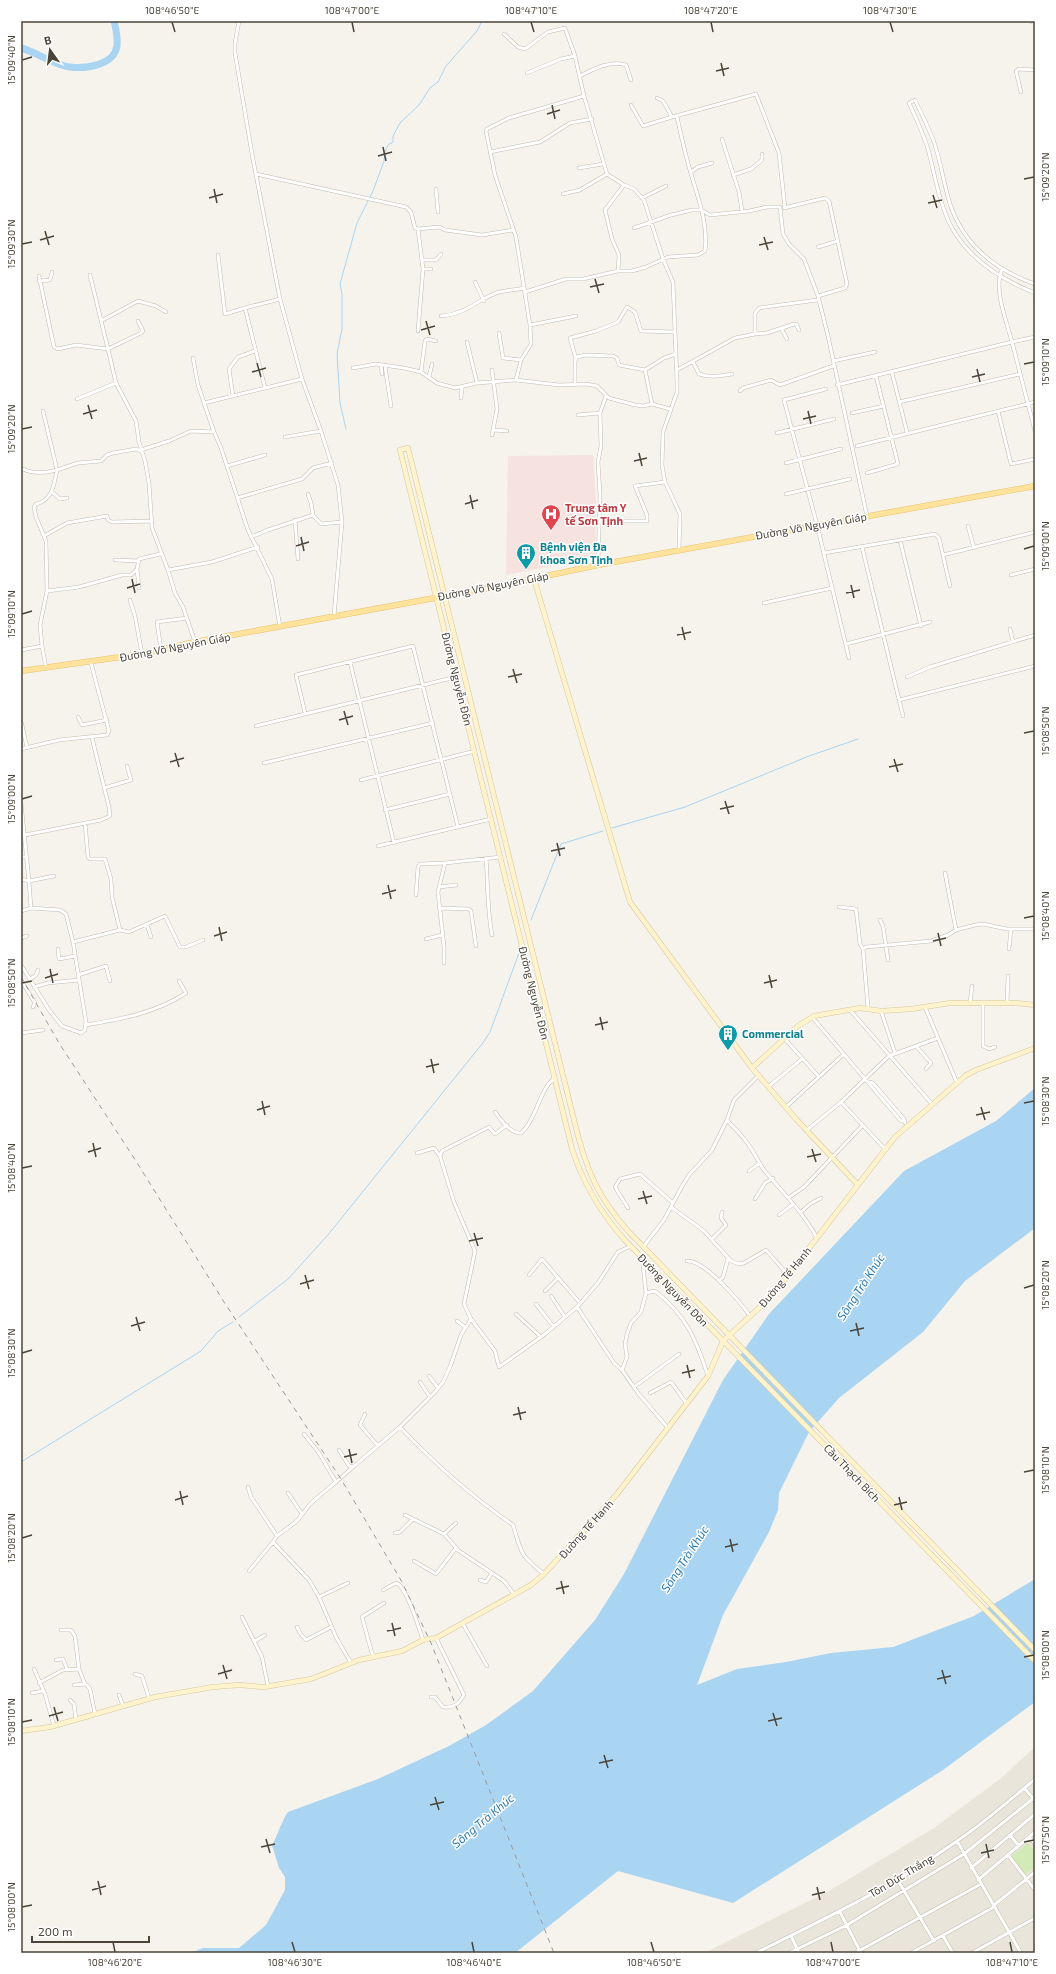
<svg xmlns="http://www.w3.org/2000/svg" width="1056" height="1974" font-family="'Exo 2',sans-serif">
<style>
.residential{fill:#eae5da}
.medical{fill:#f6e3e0}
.green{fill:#d2eab5}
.water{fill:#a9d4f2}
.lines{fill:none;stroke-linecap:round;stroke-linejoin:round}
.stream{stroke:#a9d4f2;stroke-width:1}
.river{stroke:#a9d4f2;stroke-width:7}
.street-casing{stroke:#c2bbae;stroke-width:4}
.secondary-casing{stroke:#d6c79b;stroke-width:5.5}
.primary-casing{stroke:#e6c16a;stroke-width:6}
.street{stroke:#fff;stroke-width:3}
.secondary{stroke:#fff3cd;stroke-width:4.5}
.primary{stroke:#ffe39c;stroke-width:5}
.rail{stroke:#9a9a9a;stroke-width:1;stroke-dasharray:5 5;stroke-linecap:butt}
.ticks{fill:none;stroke:#4b4439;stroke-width:1.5}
.labels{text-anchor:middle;stroke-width:3;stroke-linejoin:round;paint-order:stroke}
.health-label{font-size:11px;font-weight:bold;fill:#be3a42;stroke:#fff;text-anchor:start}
.street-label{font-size:11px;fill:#4b4439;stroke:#fff}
.culture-label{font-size:11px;font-weight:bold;fill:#0d838f;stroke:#fff;text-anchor:start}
.water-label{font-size:12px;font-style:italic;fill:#2e7ab2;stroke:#fff}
.neatline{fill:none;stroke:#4b4439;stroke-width:1.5}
.ticks-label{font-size:10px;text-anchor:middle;fill:#4b4439}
</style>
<rect width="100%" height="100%" fill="#f6f3ec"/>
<path class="residential" d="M1035,1747V1953H704L827,1892L934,1828L1000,1779Z"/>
<path class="medical" d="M593,455L596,505L595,558L506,575L508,456Z"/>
<path class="green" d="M1028,1843L1035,1852V1867L1024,1876L1010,1857Z"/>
<path class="water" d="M1035,1088V1228L965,1281L923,1332L839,1398L809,1432L779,1493L778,1510L769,1532L723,1615L697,1685L737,1669L786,1662L831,1653L893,1647L974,1616L1035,1579V1702L943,1770L733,1903L618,1871L515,1953H191L203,1948H239L266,1925L285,1890V1877L279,1868L272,1845C278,1835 282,1820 288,1812L378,1779L449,1746L486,1725L533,1691L595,1620L624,1574L723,1380L769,1314L904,1171L996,1121Z"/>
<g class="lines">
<path class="stream" d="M346,429L340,403L337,354L342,329V294L340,284L357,223L373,191L384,161L385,152L388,145L393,142V136L400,123L419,105L430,88L438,82L446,66L477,31L482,21
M612,828L685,807L809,756L858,739
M531,920L561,844L603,831
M239,1317L288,1279L327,1236L482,1044L490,1032L519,953
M21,1462L201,1351L218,1331L233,1322"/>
<path class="river" d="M21,48C36,52 57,66 70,67C87,69 114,65 117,46C118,37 116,29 114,21"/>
<g class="street-casing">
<path id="street" d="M239,21L235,43V53L252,154L280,299L302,379L321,431L338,485L342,522L334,616
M1031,21V22
M504,34L518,47L525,49L548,32L565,28L575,56L584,96L607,174L624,185L634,189L644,200L663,259L673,282L677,381V392L663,432L662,465L665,482L680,514L679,550
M527,73L561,59L575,56
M580,76C593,69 611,60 626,65L631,80
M1021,92L1016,71L1019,69L1035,70
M657,98L663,101L672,117
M631,105L643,126L672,117L756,94L779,153L785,208
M722,139L739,192L742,211
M490,152L540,142L570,123L592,119
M579,168L603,164
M691,172L698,167L712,163
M256,174L406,207L411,212L415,228L418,229L439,227L445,230L482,235L513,230
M733,175L751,169L762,160V154
M436,189L438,212
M563,194L580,190L607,174
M642,198L666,186
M784,208L825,198L829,201L847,284L845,288L818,296
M634,228L671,215L692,210H701L710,215L749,211L767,207H780L783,234L789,244L804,259L818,296L828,336L867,516
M418,229L423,269L418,331
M818,247L838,241
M218,255L225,314L245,308
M422,260H436L441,254
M423,269H431
M618,271L619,255L612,239L605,210L624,185
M90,275L108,349L141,333L143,331L138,321
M39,276L54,347L58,349L76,345L108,349L116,383L136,421L139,442L145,461L149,483L152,528L168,570L212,562L258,547
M39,281L50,280L52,272
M475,282L484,301
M1035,284C995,270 964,245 950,204C944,184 941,164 935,145C930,130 922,115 915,100L909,103C916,118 923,133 928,149C935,175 939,204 952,228C970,260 1002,280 1035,293
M525,292L566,279H583L618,271H632L646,267L668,257L698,255L705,251C709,219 694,189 687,159C683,145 680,130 677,117
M1035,299V301
M441,316C468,314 477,299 499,292C507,290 516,290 524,288
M101,321L138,301L156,306L166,312
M530,325L576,316
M781,328L787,339
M499,333L503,358L521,360
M755,334L767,333L794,324H796L799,330
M1035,337L1012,342L1035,431
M467,342L477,383
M193,358L198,385L214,432
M576,359L570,338L596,331L618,322L627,307L635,312L641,331L675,332
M833,361L875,352
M693,362L699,374C710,378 720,376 732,374
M381,365L382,374
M385,366L391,406
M353,368L376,364L404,368L421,372L437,383L455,388L477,383L516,380L559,385L586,384L597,386L609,398L635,405L643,406L652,404L670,409
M492,370L497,409L492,435
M645,370L652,404
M677,370L735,338L755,334V313L759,308L817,300
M421,372L425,341L427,339L436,341
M892,373L907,432
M429,377L432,364
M516,380L521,360L531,344L530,325L516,237L495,175L486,131L487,129L509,118L584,96
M575,384V361L577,357L586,355L613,356L617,358L619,365L645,370L664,358L676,354
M837,385L1012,342C1007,322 993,289 1002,270
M265,388L245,308L280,299
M826,389L784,400L817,525L849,658
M740,391L743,388L771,380L780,385L833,366
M233,396L229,369L238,357L255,351
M461,398L462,387
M77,399L116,383
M899,402L1020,374
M204,403L302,379
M998,411L1011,464L1035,459
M852,413L884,406
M578,415L600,413
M494,430L507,431
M777,433L834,419
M285,437L321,431
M857,446L1035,402
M141,450L169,441L191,431L214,432L221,448L248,530L272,579L280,627
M786,463L841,449
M227,466L265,455
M23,469C33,474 46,473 57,470L43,411
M867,473L898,464L876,376
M52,492L60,499L67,498
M308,494L311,503L313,515
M786,494L850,479
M237,498L302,479L313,468L332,463
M295,520L298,559
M600,521H647V515L635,486L665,482
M968,526L974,548
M44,536L67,523L107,516L108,520L112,522L152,521
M251,537L268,530L313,515L321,524L342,522
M900,540L921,626
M862,547L903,716
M824,553L935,534L939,538L950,586
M943,555L1035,532
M115,560L138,561
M598,565L600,495L598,462L601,446L600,413L606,396
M137,569L139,588
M168,570L175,593L183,607L195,642
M1011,575L1035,569
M47,591L79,587L122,575H131L137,569L139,559L160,554
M130,600L135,616L142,654
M764,603L832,588
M1010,629L1013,642
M846,644L930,622
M21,650L42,646
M161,650L157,622L187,618
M350,662L394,843
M46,668L42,646L40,625L47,591L46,541L36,517L34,507L36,504C53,500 54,484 57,470L78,463L101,461L107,455L113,453L136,449L141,451
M907,677L930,667L1035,635
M899,700L1035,666
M305,713L296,675L413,646L458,827
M78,717L82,725L107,720
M21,721L27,747
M256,726L456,677
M21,749L59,740L107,735L109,731L91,663
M264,763L433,723
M361,780L475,751
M104,788L131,780L127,766
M21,803L29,881L54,876
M385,810L450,794
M85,823L88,857L90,859H105L111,879L112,897L120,930
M25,835L101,820L110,816L109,807L92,738
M378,846L491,819
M21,857H27
M486,858C488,884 487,909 492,935
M945,873L956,930
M21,879L29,881L31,908L60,910L66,914L73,942L86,1022L85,1030L81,1033L62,1026L49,1010L21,965
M439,887L456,885
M416,895L418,867L420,864L445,863L501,857
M839,907L856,909L860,944L863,949
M439,908L469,909L471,911L476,946
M21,911L31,908
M880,920L883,926L888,960
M147,925L151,937
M21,938L27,936
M426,939L442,935
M73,942L120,930L129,932L165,916L180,947H186L203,940
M58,949L59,959L75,956
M1009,949L1011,929
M444,963V947L438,892L445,863
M78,975L106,966L110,981
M30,979L36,975L38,970
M21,980L35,1003L33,1007
M34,987L48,983L79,980
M970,1003L972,986
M983,1004V1046L989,1049L995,1047
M1007,1004L1008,976
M925,1007L957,1083
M868,1008L863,949L866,947L931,941L948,935L956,930L975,925L983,924L1007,929H1035
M850,1010L932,1104
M881,1011L895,1053
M812,1017L901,1121H904
M86,1025C121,1019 156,1013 186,993L179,981
M21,1033L43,1030
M785,1039L819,1077
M916,1046L931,1063L926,1069
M869,1082L873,1083L904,1119L905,1123
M769,1086L802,1059
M841,1102L886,1150
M786,1107L843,1055
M495,1112C501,1120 511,1134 521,1133C537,1119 539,1089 555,1078
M727,1120C734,1128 742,1135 748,1144C754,1152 758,1162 764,1170C783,1193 803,1212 817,1238
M807,1130L841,1102L889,1056L938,1038
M417,1153L434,1148L440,1156L454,1202L475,1251L464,1304L471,1319L495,1351L499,1367L545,1334L577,1307L598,1283L618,1252L631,1246
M440,1156L442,1151L489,1127L495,1134L507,1125
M749,1171L760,1163
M788,1198L804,1187L862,1126
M755,1199L765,1183L773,1178
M671,1207L704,1231L731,1261L739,1264L744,1263L766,1250L788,1275
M628,1208L615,1187L620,1179L640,1174L673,1203
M801,1212L810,1204L821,1198
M779,1215L792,1205
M712,1239L726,1225L721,1218L722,1212
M643,1247L664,1220L681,1188L689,1175L712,1150L727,1120L734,1100L759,1075
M687,1261C705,1260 740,1302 750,1316
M529,1275L542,1259L580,1303
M720,1280L723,1277L728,1259
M545,1291L558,1278
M646,1293L655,1291C686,1315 696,1339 708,1376
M551,1296L565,1317
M536,1304L553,1326
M577,1307L614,1363L622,1370L638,1393L668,1428
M516,1314L541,1337
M457,1321L465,1327
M622,1370L627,1357L625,1344L627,1334L631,1323L641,1312L646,1293L642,1257
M429,1376L438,1388
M420,1382L430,1397
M634,1387L679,1354
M650,1393L671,1382L687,1404
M365,1414L360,1425L378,1446
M400,1427C432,1461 474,1498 513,1525C522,1554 519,1554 544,1574
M304,1434L319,1453L336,1482L311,1503L297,1521L277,1536L273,1542L309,1580L319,1597L336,1637L351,1663
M339,1450L349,1466L353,1467L400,1427L436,1391L443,1382L450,1367L461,1335L471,1319
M335,1483L353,1467
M248,1487L251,1497L277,1536
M288,1493L302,1514
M405,1515L444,1534L459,1551L504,1581L514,1594
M395,1533L400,1532L413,1519
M444,1534L456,1523
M414,1561L436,1574L456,1548
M249,1571L273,1542
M480,1580L486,1582L492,1573
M383,1590L396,1583C407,1586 419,1629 423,1640
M319,1597L348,1583
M242,1617L262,1657L268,1686
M463,1624L487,1666
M297,1627L300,1633L306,1640L331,1627
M61,1630H71L75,1636L79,1669L84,1682L90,1689L95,1714
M255,1641L265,1635
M373,1657L362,1617L384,1603
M56,1660L63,1659L67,1669
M34,1669L45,1694L54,1726
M135,1674L142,1676L149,1698
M39,1683L63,1670L79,1669
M74,1685L85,1684
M32,1693L43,1691
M119,1695L123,1706
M431,1697H435L443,1707C454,1708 458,1705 464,1695L436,1638
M70,1700L74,1704L76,1720
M1024,1788L1035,1800
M1010,1835L1019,1846
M1029,1837L1035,1844
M957,1841L1021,1953
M1008,1855L1035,1890
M971,1868L1035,1814
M897,1879L934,1941
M978,1880L1035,1832
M993,1906L1035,1872
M840,1912L861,1953
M791,1936L799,1953
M943,1936L953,1953
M756,1953C824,1919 894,1886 957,1841C984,1823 1010,1800 1035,1779
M789,1953L847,1925L964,1854L1035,1797
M855,1953L981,1884
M911,1953L994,1907
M972,1953L1035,1918"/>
</g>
<g class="secondary-casing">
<path id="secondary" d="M534,579L630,902L752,1068L796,1119L858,1185
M752,1068L798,1026L814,1016L860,1008L881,1011L911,1009L950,1003H1015L1035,1005
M1035,1650L628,1231C597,1196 586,1169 575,1124L408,448L400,450L572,1149C583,1183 599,1210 622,1237L1035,1661
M21,1731L50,1727L155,1697L213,1687L239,1685L264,1687L311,1679L359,1660L402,1651L423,1640L436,1638L531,1585L544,1574L617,1494L708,1376L723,1341L772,1296L895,1137L965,1076L976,1070L1035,1048"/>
</g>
<g class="primary-casing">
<path id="primary" d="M21,671L142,654L195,642L489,588L598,565L1035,486"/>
</g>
<use href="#street" class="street"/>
<use href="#secondary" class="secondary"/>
<use href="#primary" class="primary"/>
<path class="rail" d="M21,977L59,1043L134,1158L224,1302L341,1479L402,1582L431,1643L554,1953"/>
</g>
<path class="ticks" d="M172,22L175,32M352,22L354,32M531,22L534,32M711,22L713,32M890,22L893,32M22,60L32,57M721,63L724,76M716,71L729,68M552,105L555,119M547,114L560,110M383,147L386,161M378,156L392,152M1024,179L1034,177M214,189L217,203M933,195L937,208M209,198L223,194M928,203L942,200M45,231L49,245M764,237L768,250M40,240L54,236M22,244L32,242M759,245L773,242M595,279L599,293M590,287L604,284M426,321L430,335M421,330L435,326M257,363L261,377M1024,364L1034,362M977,369L980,382M252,372L266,368M972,377L985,374M88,405L92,419M808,411L811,424M83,414L97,410M803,419L816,416M22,429L32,427M639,453L642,466M634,461L647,458M470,495L473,509M465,504L478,500M301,537L304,551M296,546L309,542M1024,549L1034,546M132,579L135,593M851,585L854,598M127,588L140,584M846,593L860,590M22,614L32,611M682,627L685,640M677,635L691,632M513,669L517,683M508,677L522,674M344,711L348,725M339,720L353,716M1024,733L1034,731M175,753L179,767M894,759L898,772M170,762L184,758M889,767L903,764M22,799L32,796M725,801L729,814M720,809L734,806M557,843L560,856M551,851L565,848M388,885L391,899M382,894L396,890M1024,918L1034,916M219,927L222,941M938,933L941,946M214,936L227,932M933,941L946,938M50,969L53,983M769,975L772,988M45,978L58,974M22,983L32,981M764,983L777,980M600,1017L603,1030M595,1025L608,1022M431,1059L434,1073M426,1067L439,1064M262,1101L265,1115M1024,1103L1034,1101M981,1107L985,1120M257,1110L270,1106M976,1115L990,1112M93,1143L96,1157M812,1149L816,1162M88,1152L101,1148M807,1157L821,1154M22,1168L32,1166M643,1191L647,1204M638,1199L652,1196M474,1233L478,1246M469,1241L483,1238M305,1275L309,1289M300,1284L314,1280M1024,1288L1034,1285M136,1317L140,1331M856,1323L859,1336M131,1326L145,1322M850,1331L864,1328M22,1353L32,1350M687,1365L690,1378M682,1373L695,1370M518,1407L521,1420M513,1415L526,1412M349,1449L352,1463M344,1457L357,1454M1024,1472L1034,1470M180,1491L183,1505M899,1497L902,1510M175,1500L188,1496M894,1505L907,1502M22,1538L32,1535M730,1539L733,1552M725,1547L738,1544M561,1581L564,1594M556,1589L569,1586M392,1623L395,1636M387,1631L401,1628M1024,1657L1034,1655M223,1665L227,1679M942,1670L946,1684M218,1674L232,1670M937,1679L951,1676M54,1707L58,1721M773,1713L777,1726M49,1716L63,1712M768,1721L782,1718M22,1722L32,1720M604,1755L608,1768M599,1763L613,1760M435,1797L439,1810M430,1805L444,1802M266,1839L270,1853M1024,1842L1034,1840M986,1844L989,1858M261,1847L275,1844M981,1853L994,1850M98,1881L101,1895M817,1887L820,1900M92,1890L106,1886M812,1895L825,1892M22,1907L32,1905M113,1942L115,1952M292,1942L295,1952M472,1942L474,1952M651,1942L654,1952M831,1942L833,1952M1010,1942L1012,1952"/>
<defs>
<g id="hospital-pin" transform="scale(1)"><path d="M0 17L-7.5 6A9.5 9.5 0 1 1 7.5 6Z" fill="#e0444e" stroke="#fff"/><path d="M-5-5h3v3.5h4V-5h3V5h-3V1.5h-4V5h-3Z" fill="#fff"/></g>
<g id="building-pin" transform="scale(1)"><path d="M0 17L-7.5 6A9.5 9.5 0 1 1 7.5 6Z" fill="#0f9aa8" stroke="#fff"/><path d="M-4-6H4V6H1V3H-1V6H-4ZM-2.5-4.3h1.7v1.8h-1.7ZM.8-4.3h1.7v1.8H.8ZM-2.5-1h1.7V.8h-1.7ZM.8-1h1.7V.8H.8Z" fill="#fff"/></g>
</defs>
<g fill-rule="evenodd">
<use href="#hospital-pin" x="551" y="514"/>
<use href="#building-pin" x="526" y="553"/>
<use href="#building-pin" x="728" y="1034"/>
</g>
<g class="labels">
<g class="health-label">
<text x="565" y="512">Trung tâm Y<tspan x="565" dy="13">tế Sơn Tịnh</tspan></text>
</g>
<g class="street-label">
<text transform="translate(811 526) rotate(-10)" y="4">Đường Võ Nguyên Giáp</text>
<text transform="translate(493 586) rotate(-11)" y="4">Đường Võ Nguyên Giáp</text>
<text transform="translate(175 647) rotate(-11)" y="4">Đường Võ Nguyên Giáp</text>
<text transform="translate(457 679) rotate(76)" y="4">Đường Nguyễn Đôn</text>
<text transform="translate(534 993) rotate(76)" y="4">Đường Nguyễn Đôn</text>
<text transform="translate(785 1277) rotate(-50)" y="4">Đường Tế Hanh</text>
<text transform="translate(673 1290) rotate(46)" y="4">Đường Nguyễn Đôn</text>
<text transform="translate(852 1473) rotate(46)" y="4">Cầu Thạch Bích</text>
<text transform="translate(586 1529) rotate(-48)" y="4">Đường Tế Hanh</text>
<text transform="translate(901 1876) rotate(-31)" y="4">Tôn Đức Thắng</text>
</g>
<g class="culture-label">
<text x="540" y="551">Bệnh viện Đa<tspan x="540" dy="13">khoa Sơn Tịnh</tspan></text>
<text x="742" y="1038">Commercial</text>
</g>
<g class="water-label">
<text transform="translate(861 1287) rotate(-57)" y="4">Sông Trà Khúc</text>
<text transform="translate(685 1559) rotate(-57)" y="4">Sông Trà Khúc</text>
<text transform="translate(483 1821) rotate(-40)" y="4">Sông Trà Khúc</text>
</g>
</g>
<rect width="1056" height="1974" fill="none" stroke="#ffffff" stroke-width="44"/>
<g transform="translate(50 50) rotate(346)" stroke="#ffffff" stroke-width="3" paint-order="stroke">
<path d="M0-3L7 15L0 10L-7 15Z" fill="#4b4439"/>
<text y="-6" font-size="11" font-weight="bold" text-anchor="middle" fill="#4b4439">B</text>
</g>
<path d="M32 1936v6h117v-6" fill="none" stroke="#4b4439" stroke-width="2"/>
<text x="38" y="1936" font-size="12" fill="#4b4439" stroke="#ffffff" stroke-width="3" paint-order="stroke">200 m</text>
<rect x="22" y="22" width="1012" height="1930" class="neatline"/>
<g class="ticks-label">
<text x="172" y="14">108°46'50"E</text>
<text x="352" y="14">108°47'00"E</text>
<text x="531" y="14">108°47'10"E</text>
<text x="711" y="14">108°47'20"E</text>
<text x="890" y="14">108°47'30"E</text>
<text transform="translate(11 60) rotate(-90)" y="4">15°09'40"N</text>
<text transform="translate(1045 177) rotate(-90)" y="4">15°09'20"N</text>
<text transform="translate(11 244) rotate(-90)" y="4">15°09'30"N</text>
<text transform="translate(1045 362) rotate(-90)" y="4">15°09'10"N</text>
<text transform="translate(11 429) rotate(-90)" y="4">15°09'20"N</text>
<text transform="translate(1045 546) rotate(-90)" y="4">15°09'00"N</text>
<text transform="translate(11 614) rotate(-90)" y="4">15°09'10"N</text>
<text transform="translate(1045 731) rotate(-90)" y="4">15°08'50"N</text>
<text transform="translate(11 799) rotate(-90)" y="4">15°09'00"N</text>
<text transform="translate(1045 916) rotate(-90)" y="4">15°08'40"N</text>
<text transform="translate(11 983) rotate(-90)" y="4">15°08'50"N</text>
<text transform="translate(1045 1101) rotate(-90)" y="4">15°08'30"N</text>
<text transform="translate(11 1168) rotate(-90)" y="4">15°08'40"N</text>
<text transform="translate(1045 1285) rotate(-90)" y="4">15°08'20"N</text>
<text transform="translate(11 1353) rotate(-90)" y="4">15°08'30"N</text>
<text transform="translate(1045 1470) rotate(-90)" y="4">15°08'10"N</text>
<text transform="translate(11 1538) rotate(-90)" y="4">15°08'20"N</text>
<text transform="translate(1045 1655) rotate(-90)" y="4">15°08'00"N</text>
<text transform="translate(11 1722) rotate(-90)" y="4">15°08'10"N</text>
<text transform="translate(1045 1840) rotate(-90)" y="4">15°07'50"N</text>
<text transform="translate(11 1907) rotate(-90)" y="4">15°08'00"N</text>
<text x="115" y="1966">108°46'20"E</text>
<text x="295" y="1966">108°46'30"E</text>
<text x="474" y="1966">108°46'40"E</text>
<text x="654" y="1966">108°46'50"E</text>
<text x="833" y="1966">108°47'00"E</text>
<text x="1012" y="1966">108°47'10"E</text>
</g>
</svg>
